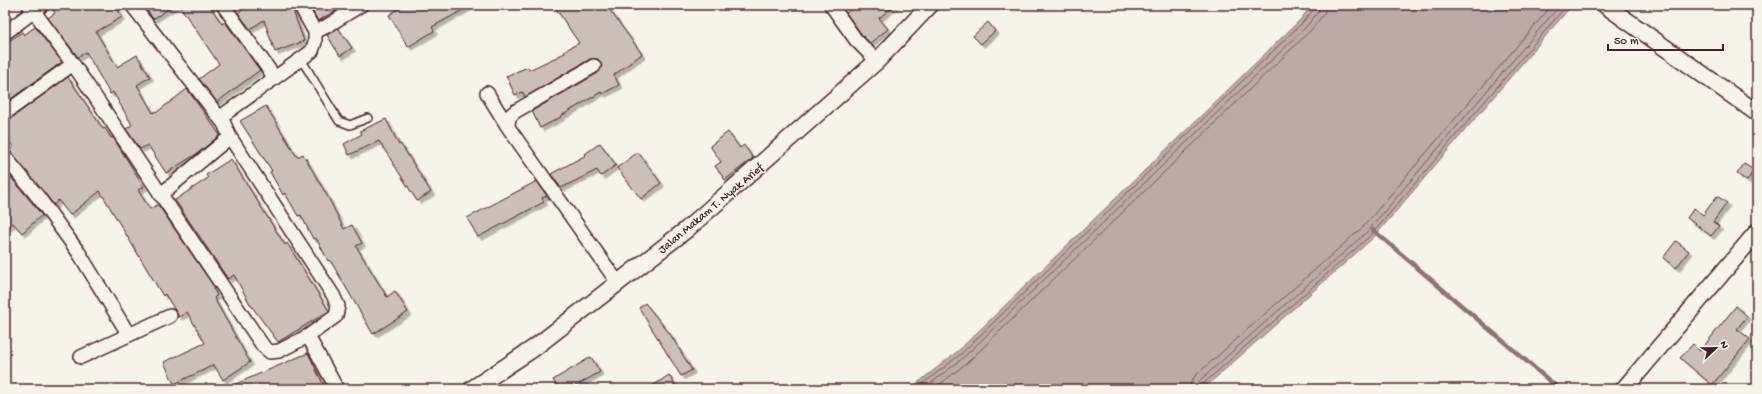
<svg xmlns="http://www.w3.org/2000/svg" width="1762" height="394" font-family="'Gochi Hand',sans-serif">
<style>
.water{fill:#bcaaa7;stroke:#8e7275}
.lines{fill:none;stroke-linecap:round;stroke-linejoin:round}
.shore{stroke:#78575d;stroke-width:1}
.stream{stroke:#8e7275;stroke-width:4.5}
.building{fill:#ccbfb9;stroke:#4a1f2b;filter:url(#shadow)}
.service-casing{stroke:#4a1f2b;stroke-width:10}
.minor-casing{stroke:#4a1f2b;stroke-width:16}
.tertiary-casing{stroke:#4a1f2b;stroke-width:19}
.service{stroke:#f7f3e8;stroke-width:7}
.minor{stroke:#f7f3e8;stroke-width:13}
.tertiary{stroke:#f7f3e8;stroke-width:16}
.labels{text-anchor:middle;stroke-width:3;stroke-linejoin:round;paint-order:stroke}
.street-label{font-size:12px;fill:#4a1f2b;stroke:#f7f3e8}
</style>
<defs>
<filter id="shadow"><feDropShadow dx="3.5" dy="3.5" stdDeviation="0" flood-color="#0004"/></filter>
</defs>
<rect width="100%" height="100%" fill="#f7f3e8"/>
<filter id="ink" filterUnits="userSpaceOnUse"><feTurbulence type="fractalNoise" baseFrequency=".025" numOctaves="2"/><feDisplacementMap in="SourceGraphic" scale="8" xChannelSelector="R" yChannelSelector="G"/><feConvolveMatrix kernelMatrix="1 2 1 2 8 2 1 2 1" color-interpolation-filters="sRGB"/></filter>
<g filter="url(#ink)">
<path class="water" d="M1312,5H1572L1373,238L1203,389H910L958,351L1300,20Z"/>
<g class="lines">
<path class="shore" d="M916,389L961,354L1302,23L1314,9L1315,5
M924,389L964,357L1306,27L1319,11L1320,5
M934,389L968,362L1310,31L1324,14L1326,5
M1190,389L1191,382L1195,376L1363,227L1552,5
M1196,389L1199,381L1367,232L1560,5
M1201,389L1203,384L1371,235L1567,5"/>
<path class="stream" d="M1373,230L1559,389"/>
</g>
<path class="building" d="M50,5H115L122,17L96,32L117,67L137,55L150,77L137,85L153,113L156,111L157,112L187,89L220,135L198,153L166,173L148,145L140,149L126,129L132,125L113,92L110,94L86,52L78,57L48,18L55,13Z
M144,5H175L153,19Z
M179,5H209L222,24L225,22L260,70L217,102L199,79L219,64Z
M249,5H291L304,41L275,52L264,20L250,29L238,13Z
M309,5H345L318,21Z
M404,5H472L432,27L434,31L408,47L389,15Z
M562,5H606L642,54L614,75L619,85L602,94L601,92L561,116V117L540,128L532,111L598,73L602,66L598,59H590L525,97L523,92L515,95L506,76L528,67L529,70L565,53L564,51L579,43L556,9Z
M856,5H895L879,18L888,29L870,43L862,35L846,13Z
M988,22L995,31L981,44L973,36Z
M35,27L62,62L5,103V44L22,32L24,35Z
M338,28L352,48L340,56L327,35Z
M68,77L103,129L105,128L111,138L113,137L126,158L144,187L138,190L150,209L157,205L159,206L215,288L213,289L217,295L214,298L250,362L223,380L214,365L174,384L164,362L205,343L187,312L179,317L165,294L163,296L100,191L70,215L58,200L54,205L9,150L13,147L5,135V121L10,119Z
M266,106L297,157L303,154L329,199L344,229L352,225L362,243L356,246L387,297L395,291L408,312L373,334L330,260L328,261L316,238L313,239L301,215L298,216L285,193L283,195L270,172L272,171L240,121Z
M386,119L399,145L401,144L431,192L417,201L379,141L349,155L344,144L362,134L360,131Z
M728,132L740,148L744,145L753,158L725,180L715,166L721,162L710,146Z
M600,143L616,165L601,176L597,170L561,188L551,174L586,155L585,154Z
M638,152L661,183L641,199L617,168Z
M231,159L285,245L287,243L329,311L278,342L250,304L234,275L228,279L175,200L208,178L206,175Z
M1744,164L1754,170L1747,181L1737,174Z
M5,170L42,215L22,233L13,223L5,229Z
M537,181L547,196L542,198L544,202L478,237L467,218Z
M1717,196L1727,203L1713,222L1719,226L1711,236L1687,218L1694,208L1703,215Z
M1676,241L1689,251L1676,268L1663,258Z
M645,303L670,334L692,370L681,376L639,308Z
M1736,306L1747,316L1737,329L1750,339L1712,385L1680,358L1693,344L1700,351Z
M308,353L324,386L316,389H224Z
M591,357L600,372L570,389H559L553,380Z
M669,375L678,389H648Z"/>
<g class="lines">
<g class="service-casing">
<path id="service" d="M301,59L339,121L350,125L368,118"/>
</g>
<g class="minor-casing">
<path id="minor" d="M29,5L73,64L263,346L270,352L279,351L308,336L337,389
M132,5L222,121
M223,5L275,78
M300,5L315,32L327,26L361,5
M831,5L856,40L877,61
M5,33L42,5
M594,66L516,111C510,115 508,118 508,127L618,283
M487,93L508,127
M5,113L73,64
M5,157L39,198L79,253L129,335
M160,195L230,137
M308,336L336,316L338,306L333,295L230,137L222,119L226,113L312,51L315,42V32
M81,357L170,316"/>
</g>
<g class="tertiary-casing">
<path id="tertiary" d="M1605,5L1757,113
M472,389L534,348L686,230L877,61L930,5
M1624,389L1757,232"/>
</g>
<use href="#service" class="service"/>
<use href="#minor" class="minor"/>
<use href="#tertiary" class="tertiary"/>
</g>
</g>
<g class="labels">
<g class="street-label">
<text transform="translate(710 208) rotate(-40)" y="4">Jalan Makam T. Nyak Arief</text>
</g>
</g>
<rect width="1762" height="394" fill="none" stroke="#f7f3e8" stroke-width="20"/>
<rect x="10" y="10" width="1742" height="374" fill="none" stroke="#4a1f2b" stroke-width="1.5" filter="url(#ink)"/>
<g transform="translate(1716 348) rotate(68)" stroke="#f7f3e8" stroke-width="3" paint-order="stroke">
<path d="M0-3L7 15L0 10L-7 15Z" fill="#4a1f2b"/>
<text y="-6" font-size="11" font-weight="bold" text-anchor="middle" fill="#4a1f2b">N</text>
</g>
<path d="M1608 44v6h115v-6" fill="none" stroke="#4a1f2b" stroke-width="2"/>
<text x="1614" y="44" font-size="12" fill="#4a1f2b" stroke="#f7f3e8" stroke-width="3" paint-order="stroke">50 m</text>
</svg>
